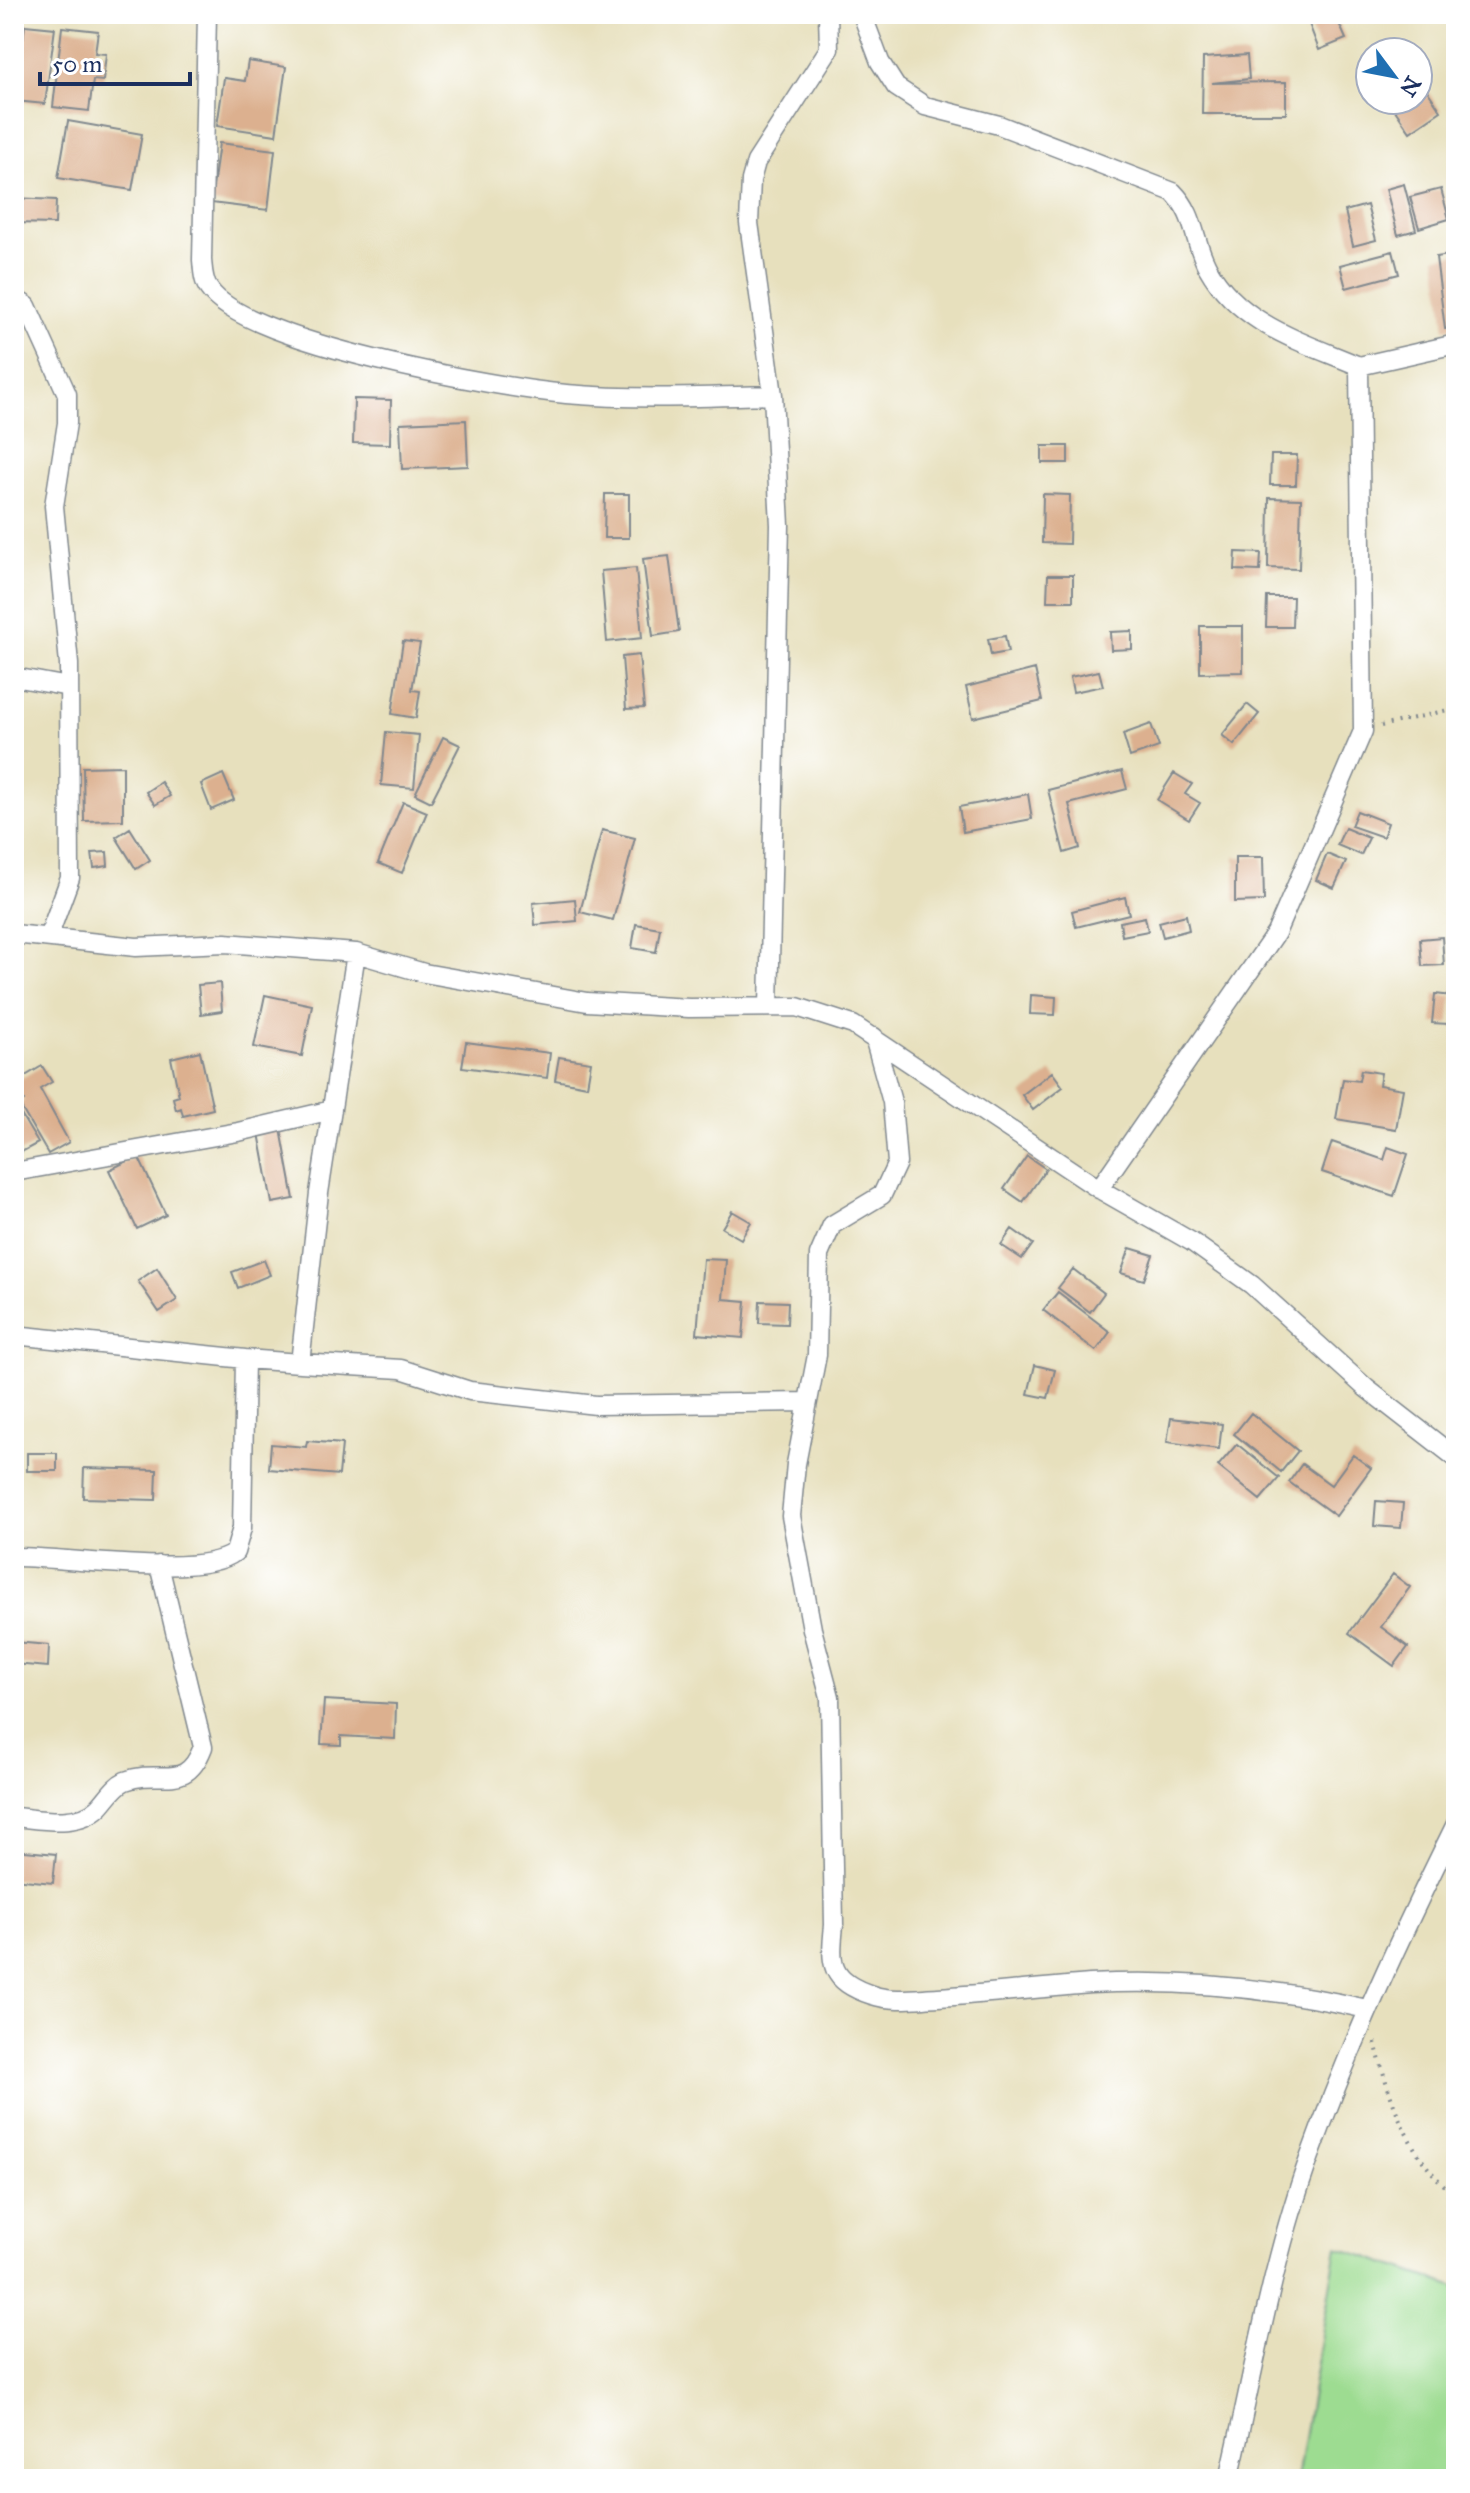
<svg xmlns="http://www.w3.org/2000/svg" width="1470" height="2493" font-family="'IM FELL Great Primer',serif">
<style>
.green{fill:#9ddc91;stroke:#5c8678;stroke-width:2}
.building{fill:#dcb08f}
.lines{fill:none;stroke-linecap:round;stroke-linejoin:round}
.street-casing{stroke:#81888e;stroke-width:21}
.path{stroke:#81888e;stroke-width:4;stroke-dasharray:2 6;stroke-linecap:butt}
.street{stroke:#fff;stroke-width:18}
</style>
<rect width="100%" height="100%" fill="#fff"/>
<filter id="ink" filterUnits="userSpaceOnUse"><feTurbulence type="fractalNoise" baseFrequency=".0125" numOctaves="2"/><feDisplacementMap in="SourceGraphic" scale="16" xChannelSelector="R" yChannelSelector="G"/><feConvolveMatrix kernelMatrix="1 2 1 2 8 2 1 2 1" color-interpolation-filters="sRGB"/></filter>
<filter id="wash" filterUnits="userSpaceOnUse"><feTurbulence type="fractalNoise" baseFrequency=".006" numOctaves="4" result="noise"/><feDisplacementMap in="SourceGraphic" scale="32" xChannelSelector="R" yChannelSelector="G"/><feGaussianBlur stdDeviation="1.8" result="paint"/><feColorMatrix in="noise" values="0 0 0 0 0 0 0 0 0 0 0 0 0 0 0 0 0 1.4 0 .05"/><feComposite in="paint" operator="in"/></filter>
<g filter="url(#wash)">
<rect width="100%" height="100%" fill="#e7e0bd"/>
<path class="green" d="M1337,2247L1456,2287V2479H1297Z"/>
<g id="blocks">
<path class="building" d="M1309,14H1335L1346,39L1319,50L1306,16Z
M25,25L55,28L45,104L15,101Z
M62,27L98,31L95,53L106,54L103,81L93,80L89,111L53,107Z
M1247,55L1249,79L1212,83L1286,82V114H1202L1203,58Z
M248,61L286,67L276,135L217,126L224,78L245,81Z
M1418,77L1441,111L1410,132L1388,100H1418Z
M68,121L142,134L132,190L58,178Z
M219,143L275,150L268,210L211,203Z
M1404,184L1416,230L1398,235L1386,189Z
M1441,189L1449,219L1419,228L1410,197Z
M14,198L56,200L55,224L14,223Z
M1367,205L1376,240L1353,246L1345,211Z
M1393,251L1399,274L1346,288L1340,265Z
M1456,254V327L1445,329L1436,257Z
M354,399L391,400L390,444L353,443Z
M466,420L468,466L402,469L400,423Z
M1042,446H1068V463H1042Z
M1271,455H1297L1296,485H1270Z
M605,494H629V538H604Z
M1043,494L1070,495L1069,544L1042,543Z
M1269,498L1301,499L1299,569L1268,568Z
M1236,552L1261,553L1260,571L1235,570Z
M669,556L679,632L653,636L643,559Z
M636,568L642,638L607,642L601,571Z
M1048,575H1073V601H1047Z
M1267,597H1293L1292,627H1266Z
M1200,626H1243V672L1200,673Z
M1132,631V649L1111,650L1110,632Z
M1005,636L1008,652L991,655L988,639Z
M403,641L420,643L412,690L420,691L416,718L392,714Z
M639,655L644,708L626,709L622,657Z
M1035,669L1042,701L973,718L966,687Z
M1099,671L1103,686L1073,692L1070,677Z
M1247,704L1259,714L1234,745L1222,735Z
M1151,724L1159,747L1130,757L1123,734Z
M386,732L419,735L414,788L381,785Z
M443,737L460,745L431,802L415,794Z
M123,766V820L84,821L83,767Z
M1122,771L1127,789L1069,804L1080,848L1064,853L1048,790Z
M1174,773L1192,784L1185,794L1200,803L1189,820L1157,800Z
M223,774L234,800L211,810L201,784Z
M161,782L170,796L155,805L146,792Z
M1028,794L1032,819L963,832L959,807Z
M403,802L427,812L402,873L378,863Z
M1357,811L1388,823L1383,837L1351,826Z
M130,828L150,860L136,869L116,837Z
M1345,828L1369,838L1361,855L1337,845Z
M602,830L635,838L613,920L580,912Z
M107,852L108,866L94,868L92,853Z
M1327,854L1346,862L1334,888L1316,880Z
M1235,857H1263L1264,901L1235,902Z
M1125,897L1129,914L1076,927L1072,911Z
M575,899L577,921L535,925L533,903Z
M1186,915L1189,930L1163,937L1159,922Z
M1145,917L1148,931L1122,936L1120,922Z
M636,924L660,928L656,952L632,948Z
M1442,937L1444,965L1422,966L1420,939Z
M220,983L222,1011L201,1014L198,985Z
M1435,994L1452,996L1449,1024L1432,1023Z
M265,995L312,1005L302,1056L254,1047Z
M1031,995L1056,997L1055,1015L1030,1014Z
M466,1042L550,1053L547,1078L462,1067Z
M200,1051L213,1109L183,1116L181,1108L176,1110L173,1098L179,1096L171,1058Z
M559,1057L591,1062L587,1086L555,1080Z
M42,1066L52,1082L40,1089L69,1142L48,1154L19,1104L24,1101L19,1093L14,1095V1068L20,1079Z
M1361,1070L1381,1073L1379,1085L1403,1089L1396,1129L1336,1119L1343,1079L1359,1081Z
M1052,1072L1063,1087L1033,1110L1022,1095Z
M14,1103L38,1143L16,1155L14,1151Z
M281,1129L294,1199L272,1203L259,1133Z
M1332,1142L1384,1160L1388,1147L1408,1154L1394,1196L1322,1172Z
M138,1156L166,1215L137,1229L109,1170Z
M1027,1156L1046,1169L1023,1202L1004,1189Z
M732,1211L751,1222L741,1239L722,1228Z
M1012,1229L1033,1244L1022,1259L1001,1245Z
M1130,1248L1153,1255L1144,1280L1121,1273Z
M703,1259L726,1260L723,1299L746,1301L743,1338L697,1334Z
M264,1260L270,1275L238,1288L232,1272Z
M157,1268L177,1300L159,1312L138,1281Z
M1073,1269L1104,1293L1090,1312L1058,1288Z
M1058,1292L1110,1332L1096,1351L1043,1310Z
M760,1301L788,1302L787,1324L759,1323Z
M1035,1365L1055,1370L1048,1398L1028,1394Z
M1251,1413L1298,1451L1281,1472L1234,1434Z
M1171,1418L1222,1424L1219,1449L1167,1442Z
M307,1441L342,1444L339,1475L269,1469L271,1444L306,1447Z
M1237,1444L1279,1478L1260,1500L1218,1466Z
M27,1453H57V1471H27Z
M1353,1455L1371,1468L1336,1516L1289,1482L1302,1464L1331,1485Z
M84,1468L157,1470L156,1500L83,1498Z
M1376,1501L1403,1503L1401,1528L1374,1526Z
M1393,1574L1410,1587L1381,1627L1408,1647L1394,1666L1349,1633Z
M14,1642L49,1645L48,1667L14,1664Z
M324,1700L396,1704L395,1739L341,1736V1745L321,1744Z
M14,1850L56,1854L53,1883L14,1879Z"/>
</g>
</g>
<g filter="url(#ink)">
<use href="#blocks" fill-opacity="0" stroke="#81888e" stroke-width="2"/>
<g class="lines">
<g class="street-casing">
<path id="street" d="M207,14L202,260C203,270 203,281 209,289C245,343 499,388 566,394C635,400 704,397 773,395
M862,14L880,62L896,87L925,106L999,125L1173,192C1196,215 1193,241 1208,268C1240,325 1303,342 1359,366L1363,731L1276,933L1099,1189
M14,298L27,306L67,394V423L54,506L69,664L70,878L49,935
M1359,366L1456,344
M14,677L69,687
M14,934L136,947L225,943L356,953L424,973L587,1002L689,1008L797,1007L853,1025L1099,1189L1192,1242L1252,1285L1366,1388L1456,1458
M769,1007L780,525L773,395L749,223L751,180L756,162L829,49L828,14
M874,1037L892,1102L897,1163L882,1195L832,1225L819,1255L817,1355L796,1464L791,1516L812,1629L830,1697L834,1925C830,1964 829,1981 872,1995C893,2002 916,1998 938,1997C989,1994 1039,1988 1090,1984C1181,1979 1278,1989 1367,2009
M14,1172L238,1132L332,1110
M14,1335L245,1359
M300,1363L401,1369L470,1391L596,1405L808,1402
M14,1557C63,1556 201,1580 235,1552L242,1528L245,1359L300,1363L319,1193L356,953
M14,1817C41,1819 77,1828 99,1807C107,1799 114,1786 125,1781C162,1767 185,1794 203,1747L159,1565
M1229,2479C1254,2371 1272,2260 1310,2156C1351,2042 1402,1933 1456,1824"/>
</g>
<path class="path" d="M1381,726L1456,708
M1375,2042C1389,2097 1408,2160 1456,2195"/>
<use href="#street" class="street"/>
</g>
</g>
<rect width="1470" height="2493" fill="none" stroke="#fff" stroke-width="48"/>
<g transform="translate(1394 76) rotate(122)"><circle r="38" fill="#ffffff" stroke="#a4acbf" stroke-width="2"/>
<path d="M0-6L14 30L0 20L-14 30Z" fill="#1f6fb2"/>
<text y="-12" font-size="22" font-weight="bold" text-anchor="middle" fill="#1b2f5e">N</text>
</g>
<path d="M40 72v12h150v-12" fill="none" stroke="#1b2f5e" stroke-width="4"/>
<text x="52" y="72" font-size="24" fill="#1b2f5e" stroke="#ffffff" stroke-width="6" paint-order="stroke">50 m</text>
</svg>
